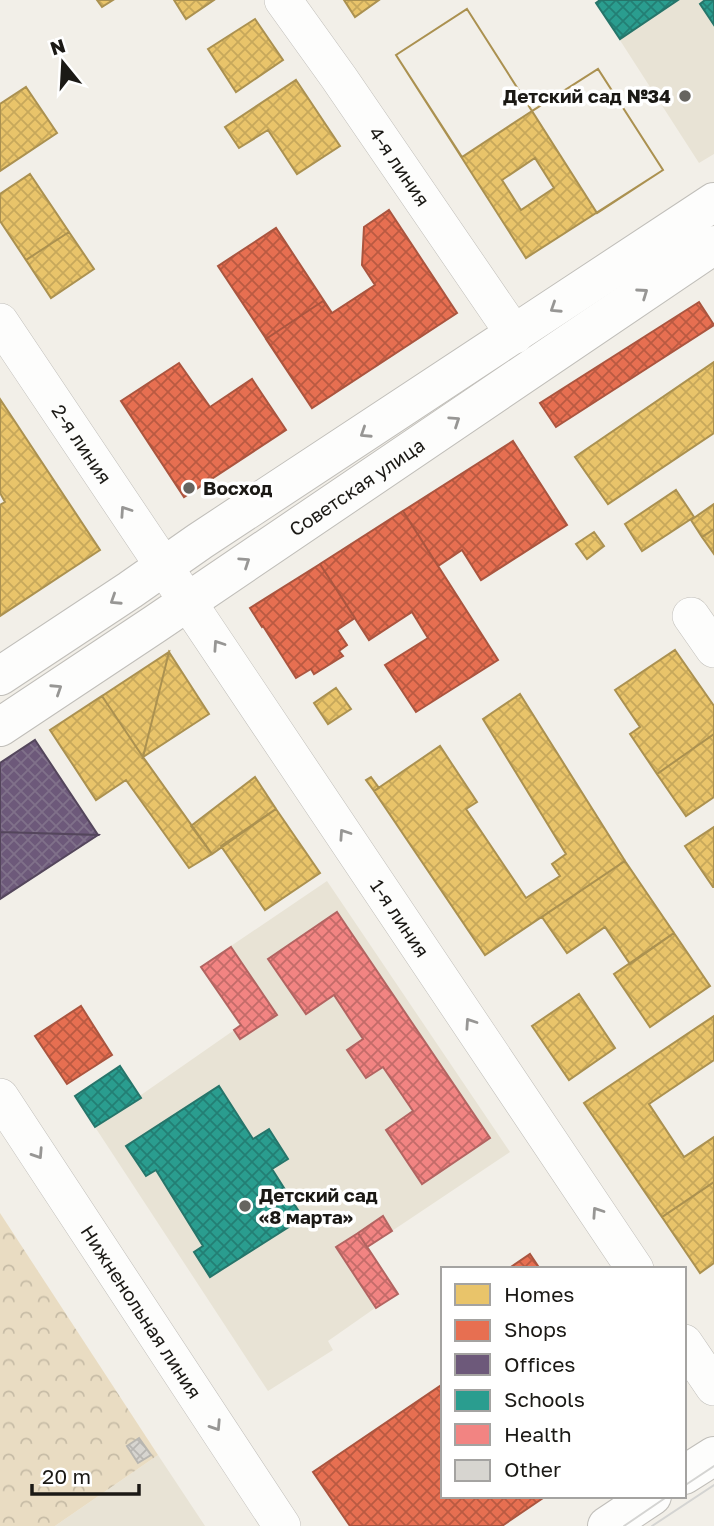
<svg xmlns="http://www.w3.org/2000/svg" width="714" height="1526" font-family="'Golos Text',sans-serif">
<style>
.built{fill:#e8e3d5}
.park{fill:url(#park-crowns)}
.homes{fill:url(#homes-cross-hatch);stroke:#ab9150;stroke-width:2;fill-rule:evenodd}
.shops{fill:url(#shops-cross-hatch);stroke:#aa553f;stroke-width:2}
.offices{fill:url(#offices-cross-hatch);stroke:#54465c;stroke-width:2}
.schools{fill:url(#schools-cross-hatch);stroke:#26756a;stroke-width:2}
.health{fill:url(#health-cross-hatch);stroke:#b26461;stroke-width:2}
.building{fill:url(#building-cross-hatch);stroke:#b8b6b0;stroke-width:2}
.lines{fill:none;stroke-linecap:round;stroke-linejoin:round}
.minor-casing{stroke:#c0beb9;stroke-width:38}
.major-casing{stroke:#c0beb9;stroke-width:40}
.minor{stroke:#fdfdfc;stroke-width:37}
.major{stroke:#fdfdfc;stroke-width:38}
.tram{stroke:#d4d4d2;stroke-width:2}
.oneway{stroke:#979694}
.poi-dot{fill:#66645f;stroke:#fff;stroke-width:2.5}
.labels{text-anchor:middle;stroke-width:7;stroke-linejoin:round;paint-order:stroke}
.poi-label{font-size:19px;font-weight:bold;fill:#1b1915;stroke:#fff;text-anchor:start}
.street-label{font-size:19px;fill:#1b1915;stroke:#fff}
</style>
<defs>
<pattern id="park-crowns" width="20" height="18" patternUnits="userSpaceOnUse" patternTransform="scale(1.75)"><rect width="20" height="18" fill="#e9dcc2"/><path d="M2 6a3 3 0 1 1 6 0M12 15a3 3 0 1 1 6 0" fill="none" stroke="#c7bca6"/></pattern>
<pattern id="homes-cross-hatch" width="8" height="8" patternUnits="userSpaceOnUse" patternTransform="scale(1.75)"><rect width="8" height="8" fill="#e9c46a"/><path d="M0 0l8 8M0 8l8-8" fill="none" stroke="#c7a85b"/></pattern>
<pattern id="shops-cross-hatch" width="8" height="8" patternUnits="userSpaceOnUse" patternTransform="scale(1.75)"><rect width="8" height="8" fill="#e76f51"/><path d="M0 0l8 8M0 8l8-8" fill="none" stroke="#ba5a42"/></pattern>
<pattern id="offices-cross-hatch" width="8" height="8" patternUnits="userSpaceOnUse" patternTransform="scale(1.75)"><rect width="8" height="8" fill="#6d597a"/><path d="M0 0l8 8M0 8l8-8" fill="none" stroke="#80718a"/></pattern>
<pattern id="schools-cross-hatch" width="8" height="8" patternUnits="userSpaceOnUse" patternTransform="scale(1.75)"><rect width="8" height="8" fill="#2a9d8f"/><path d="M0 0l8 8M0 8l8-8" fill="none" stroke="#237f74"/></pattern>
<pattern id="health-cross-hatch" width="8" height="8" patternUnits="userSpaceOnUse" patternTransform="scale(1.75)"><rect width="8" height="8" fill="#f28482"/><path d="M0 0l8 8M0 8l8-8" fill="none" stroke="#c36b69"/></pattern>
<pattern id="building-cross-hatch" width="8" height="8" patternUnits="userSpaceOnUse" patternTransform="scale(1.75)"><rect width="8" height="8" fill="#d7d5d0"/><path d="M0 0l8 8M0 8l8-8" fill="none" stroke="#b8b6b2"/></pattern>
</defs>
<rect width="100%" height="100%" fill="#f2efe8"/>
<path class="built" d="M600,0H714V154L699,163L596,3Z
M327,881L510,1152L368,1247L398,1292L328,1341L333,1350L268,1391L95,1127L240,1026L200,967Z
M158,1455L205,1526H55Z"/>
<path class="park" d="M0,1213L158,1455L55,1526H0Z"/>
<path class="homes" d="M97,0H113L102,7Z
M174,0H214L186,19Z
M344,0H379L355,17Z
M467,9L532,111L462,157L396,55Z
M467,9L532,111L598,69L663,170L526,258L396,55ZM535,158L554,188L521,210L502,180Z
M255,19L283,60L236,92L208,49Z
M598,69L663,170L597,213L532,111Z
M296,80L340,146L297,174L268,130L239,148L225,127Z
M26,87L57,133L0,171V104Z
M30,174L69,232L26,260L0,221V194Z
M69,232L94,269L51,298L26,260Z
M714,362V433L608,504L575,457Z
M0,399L100,550L0,616V505L5,502L0,493Z
M676,490L694,517L642,551L625,524Z
M714,504V529L702,537L691,520Z
M714,529V554L702,537Z
M594,532L604,546L587,559L576,544Z
M675,650L714,706V734L657,774L630,734L640,727L615,690Z
M169,652L209,714L143,757Z
M169,652L143,757L102,696Z
M336,688L351,709L328,724L314,703Z
M520,694L625,861L485,955L374,791L440,746L477,802L466,809L526,898L560,876L552,864L566,854L483,719Z
M102,696L143,757L212,854L189,868L126,780L96,800L50,730Z
M714,734V797L686,816L657,774Z
M255,777L276,809L212,854L191,826Z
M371,777L379,788L374,791L366,780Z
M276,809L320,873L265,910L221,846Z
M714,827V887H713L685,846Z
M625,861L674,933L630,964L605,927L567,953L542,917Z
M674,933L710,986L650,1027L614,974Z
M579,994L615,1048L569,1080L532,1026Z
M714,1016V1060L649,1104L684,1157L714,1137V1182L662,1217L584,1103Z
M714,1182V1263L700,1273L662,1217Z"/>
<path class="shops" d="M389,210L457,313L312,408L266,339L323,301L332,313L375,285L362,265L364,227Z
M389,210L457,313L312,408L218,266L276,228L332,313L375,285L362,265L364,227Z
M699,302L714,325L556,427L540,403Z
M179,363L210,407L252,379L286,430L184,497L121,401Z
M513,441L567,525L481,580L462,550L438,566L403,511Z
M403,511L498,660L416,712L385,665L428,638L412,612L369,640L320,564Z
M320,564L355,618L337,630L347,645L339,651L343,656L314,674L311,669L296,678L263,626L262,627L250,608Z
M81,1006L112,1055L67,1084L35,1036Z
M530,1254L540,1269H508Z
M443,1384V1496H546L502,1526H350L313,1472Z"/>
<path class="offices" d="M35,740L98,835L0,832V763Z
M0,832L98,835L0,899Z"/>
<path class="schools" d="M600,0H678L620,39L596,3Z
M705,0H714V25L700,4Z
M120,1066L141,1098L95,1127L75,1096Z
M219,1086L253,1139L269,1129L288,1159L272,1169L303,1218L210,1277L194,1252L203,1246L156,1170L146,1176L126,1146Z"/>
<path class="health" d="M337,912L490,1138L422,1184L386,1130L413,1111L383,1067L366,1078L347,1050L363,1039L334,995L306,1014L268,959Z
M231,947L277,1015L240,1039L234,1030L241,1025L201,967Z
M383,1216L392,1231L367,1247L358,1233Z
M358,1233L398,1294L376,1308L336,1247Z"/>
<path class="building" d="M139,1438L151,1455L138,1463L127,1446Z"/>
<g class="lines">
<g class="minor-casing">
<g id="minor">
<path id="s1" d="M283,0L339,78L515,335"/>
<path id="s2" d="M0,322L635,1269"/>
<path d="M691,616L714,649"/>
<path id="s3" d="M0,1097L282,1526"/>
<path d="M684,1343L714,1387"/>
</g>
</g>
<g class="major-casing">
<g id="major">
<path d="M0,676L130,590L200,541L714,202"/>
<path id="s4" d="M0,727L155,624L714,245"/>
<path d="M684,1475L714,1456"/>
<path d="M607,1526L652,1496"/>
</g>
</g>
<use href="#minor" class="minor"/>
<use href="#major" class="major"/>
<path class="tram" d="M684,1486L714,1466
M624,1526L668,1496
M652,1526L714,1485"/>
</g>
<defs><path id="oneway-chevron" d="M-2-3.5L2.5 0L-2 3.5" fill="none" stroke-width="1.6" stroke-linecap="round" stroke-linejoin="round" transform="scale(1.75)"/></defs>
<g class="oneway">
<use href="#oneway-chevron" transform="translate(643 293) rotate(-35)"/>
<use href="#oneway-chevron" transform="translate(555 308) rotate(147)"/>
<use href="#oneway-chevron" transform="translate(455 421) rotate(-34)"/>
<use href="#oneway-chevron" transform="translate(365 433) rotate(147)"/>
<use href="#oneway-chevron" transform="translate(125 511) rotate(-124)"/>
<use href="#oneway-chevron" transform="translate(245 562) rotate(-34)"/>
<use href="#oneway-chevron" transform="translate(115 600) rotate(147)"/>
<use href="#oneway-chevron" transform="translate(218 645) rotate(-124)"/>
<use href="#oneway-chevron" transform="translate(57 689) rotate(-33)"/>
<use href="#oneway-chevron" transform="translate(344 834) rotate(-124)"/>
<use href="#oneway-chevron" transform="translate(470 1023) rotate(-124)"/>
<use href="#oneway-chevron" transform="translate(38 1154) rotate(57)"/>
<use href="#oneway-chevron" transform="translate(597 1212) rotate(-124)"/>
<use href="#oneway-chevron" transform="translate(216 1426) rotate(57)"/>
</g>
<g class="poi-dot">
<circle cx="685" cy="96" r="7"/>
<circle cx="189" cy="488" r="7"/>
<circle cx="245" cy="1206" r="7"/>
</g>
<g class="labels">
<g class="poi-label">
<text x="671" y="103" text-anchor="end">Детский сад №34</text>
<text x="203" y="495">Восход</text>
<text x="259" y="1202">Детский сад<tspan x="259" dy="22">«8 марта»</tspan></text>
</g>
<g class="street-label">
<text dy="7" stroke="none"><textPath href="#s1" startOffset="203">4-я линия</textPath></text>
<text dy="7" stroke="none"><textPath href="#s2" startOffset="147">2-я линия</textPath></text>
<text dy="7" stroke="none"><textPath href="#s4" startOffset="430">Советская улица</textPath></text>
<text dy="7" stroke="none"><textPath href="#s2" startOffset="718">1-я линия</textPath></text>
<text dy="7" stroke="none"><textPath href="#s3" startOffset="257">Нижненольная линия</textPath></text>
</g>
</g>
<rect x="441" y="1267" width="245" height="231" fill="#ffffff" stroke="#a4a3a1" stroke-width="2"/>
<rect x="455" y="1284" width="35" height="21" fill="#e9c46a" stroke="#a4a3a1" stroke-width="2"/>
<text x="504" y="1302" font-size="21" fill="#1b1915">Homes</text>
<rect x="455" y="1320" width="35" height="21" fill="#e76f51" stroke="#a4a3a1" stroke-width="2"/>
<text x="504" y="1337" font-size="21" fill="#1b1915">Shops</text>
<rect x="455" y="1354" width="35" height="21" fill="#6d597a" stroke="#a4a3a1" stroke-width="2"/>
<text x="504" y="1372" font-size="21" fill="#1b1915">Offices</text>
<rect x="455" y="1390" width="35" height="21" fill="#2a9d8f" stroke="#a4a3a1" stroke-width="2"/>
<text x="504" y="1407" font-size="21" fill="#1b1915">Schools</text>
<rect x="455" y="1424" width="35" height="21" fill="#f28482" stroke="#a4a3a1" stroke-width="2"/>
<text x="504" y="1442" font-size="21" fill="#1b1915">Health</text>
<rect x="455" y="1460" width="35" height="21" fill="#d7d5d0" stroke="#a4a3a1" stroke-width="2"/>
<text x="504" y="1477" font-size="21" fill="#1b1915">Other</text>
<g transform="translate(63 63) rotate(342)" stroke="#ffffff" stroke-width="5" paint-order="stroke">
<path d="M0-5L12 26L0 18L-12 26Z" fill="#1b1915"/>
<text y="-10" font-size="19" font-weight="bold" text-anchor="middle" fill="#1b1915">N</text>
</g>
<path d="M32 1484v10h107v-10" fill="none" stroke="#1b1915" stroke-width="3.5"/>
<text x="42" y="1484" font-size="21" fill="#1b1915" stroke="#ffffff" stroke-width="5" paint-order="stroke">20 m</text>
</svg>
